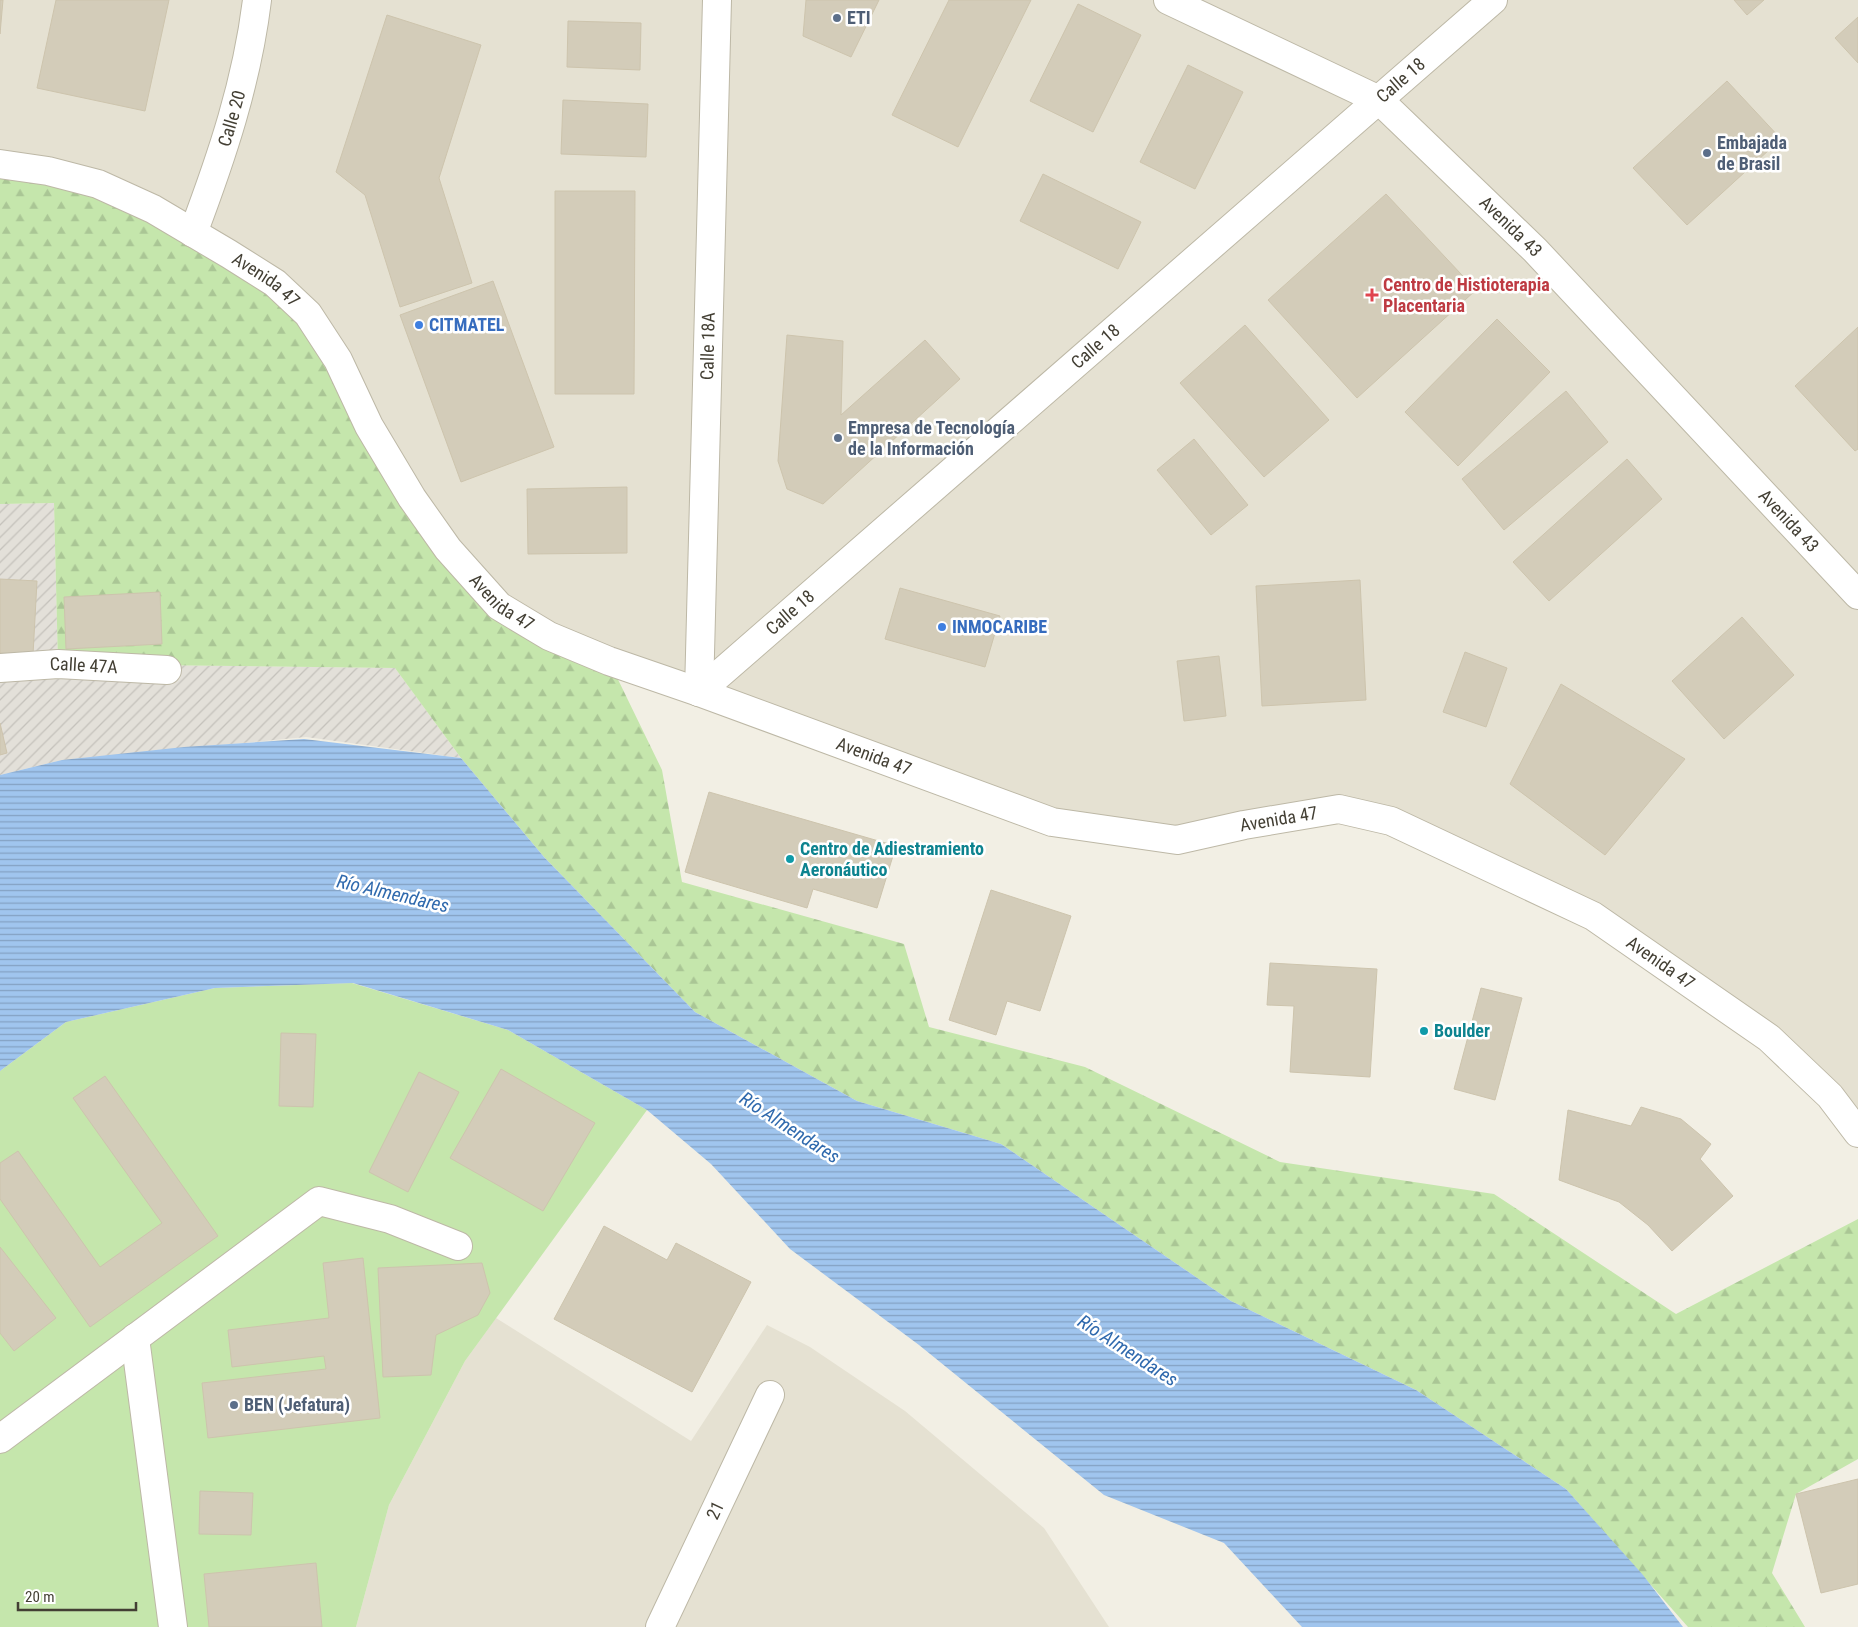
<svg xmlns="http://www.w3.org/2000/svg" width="1858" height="1627" font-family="'Roboto Condensed',sans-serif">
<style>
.residential{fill:#e5e1d2}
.industrial{fill:url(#industrial-furrows)}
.green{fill:#c5e6ac}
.forest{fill:url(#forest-firs)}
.water{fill:url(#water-rules)}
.building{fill:#d3ccb9;stroke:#cdc4ad}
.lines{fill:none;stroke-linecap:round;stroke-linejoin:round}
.minor-casing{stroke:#bdb8a6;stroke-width:30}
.minor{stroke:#fff;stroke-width:28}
.service-dot{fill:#5c6f8a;stroke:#fff;stroke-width:2}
.health-dot{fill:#e0444e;stroke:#fff;stroke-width:2}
.shop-dot{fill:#3f7fe0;stroke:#fff;stroke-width:2}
.culture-dot{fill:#0f9aa8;stroke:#fff;stroke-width:2}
.labels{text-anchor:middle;stroke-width:5;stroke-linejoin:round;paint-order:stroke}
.service-label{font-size:18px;font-weight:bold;fill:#4e5e75;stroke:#fff;text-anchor:start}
.street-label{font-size:18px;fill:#433f34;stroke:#fff}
.health-label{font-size:18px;font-weight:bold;fill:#be3a42;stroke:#fff;text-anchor:start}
.shop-label{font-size:18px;font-weight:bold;fill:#366cbe;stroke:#fff;text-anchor:start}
.culture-label{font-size:18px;font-weight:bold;fill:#0d838f;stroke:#fff;text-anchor:start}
.water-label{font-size:19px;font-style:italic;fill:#2f69ad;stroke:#fff}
</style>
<defs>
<pattern id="industrial-furrows" width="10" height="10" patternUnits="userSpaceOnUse" patternTransform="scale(1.25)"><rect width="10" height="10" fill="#e3e0d9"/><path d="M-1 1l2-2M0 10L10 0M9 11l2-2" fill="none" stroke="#c4c1bb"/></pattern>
<pattern id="forest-firs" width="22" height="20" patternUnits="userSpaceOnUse" patternTransform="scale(1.25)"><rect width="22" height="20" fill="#c5e6ac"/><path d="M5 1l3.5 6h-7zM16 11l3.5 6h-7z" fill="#aac695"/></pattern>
<pattern id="water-rules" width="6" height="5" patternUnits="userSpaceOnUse" patternTransform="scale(1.25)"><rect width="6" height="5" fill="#a0c5ee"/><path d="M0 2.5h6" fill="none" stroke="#84a1c2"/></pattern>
</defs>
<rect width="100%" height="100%" fill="#f2efe4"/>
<path class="residential" d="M0,0H1858V1142L1769,1038L1593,916L1339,809L1177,840L1052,822L549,636L0,164Z
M496,1318L691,1441L767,1325L810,1347L905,1411L1044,1528L1109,1627H356L389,1505L465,1361Z"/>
<path class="industrial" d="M54,503L58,664L395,668L461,758L306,737L62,760L0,775V504Z"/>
<path class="green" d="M352,983L508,1030L647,1110L465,1361L389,1505L356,1627H0V1071L66,1022L215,988Z"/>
<path class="forest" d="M0,164L48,171L229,254L338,360L499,606L609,661L662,770L682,882L904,944L929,1027L1085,1067L1280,1162L1494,1194L1676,1314L1858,1219V1459L1796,1494L1772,1573L1805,1627H1688L1566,1489L1416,1390L1231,1301L1001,1144L857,1101L695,1012L544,857L461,758L395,668L58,664L54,503L0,504Z"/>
<path class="water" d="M304,739L461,758L544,857L695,1012L857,1101L1001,1144L1231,1301L1416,1390L1566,1489L1643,1575L1683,1627H1302L1224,1543L1104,1495L919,1345L790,1249L711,1164L647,1110L508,1030L353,983L215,988L66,1022L0,1071V775L62,760L184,747Z"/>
<path class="building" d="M0,0H3L0,34Z
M56,0H169L145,111L37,88Z
M806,0H879L851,57L803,36Z
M949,0H1031L958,147L892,115Z
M1734,0H1764L1747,15Z
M1078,4L1141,35L1093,132L1030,101Z
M387,15L481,45L439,178L472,283L400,307L365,195L336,172Z
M1858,17V63L1835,38Z
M568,21L641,23L640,70L567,67Z
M1188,65L1243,92L1195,189L1140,162Z
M1727,81L1781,139L1687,225L1633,168Z
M563,100L648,104L646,157L561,154Z
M1043,174L1141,222L1118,269L1020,221Z
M555,191H635L634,394H555Z
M1386,194L1476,290L1357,398L1268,300Z
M493,281L554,447L461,482L400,315Z
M1497,319L1550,372L1458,466L1405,412Z
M1245,325L1329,420L1264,477L1180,383Z
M1858,327V449L1855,451L1795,386Z
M787,335L843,341L841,415L925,340L960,379L823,504L787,489L778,461Z
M1566,391L1608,442L1504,530L1462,479Z
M1194,439L1248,505L1211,535L1157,470Z
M1627,459L1662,499L1549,601L1513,562Z
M627,487V553L528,554L527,489Z
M0,579L37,581L33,655L0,653Z
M1360,580L1366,700L1262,706L1256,586Z
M900,588L1000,616L985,667L885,639Z
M160,592L162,644L66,649L64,597Z
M1742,617L1794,675L1724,739L1672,681Z
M1465,652L1507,668L1486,727L1443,712Z
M1219,656L1226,716L1184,721L1177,661Z
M1561,684L1685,759L1605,855L1510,784Z
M0,723L7,753L0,755Z
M709,792L896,846L877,908L813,889L807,908L685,872Z
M991,890L1071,916L1040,1011L1007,1001L996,1035L949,1020Z
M1270,963L1377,969L1370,1077L1290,1072L1294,1006L1267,1005Z
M1481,988L1522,998L1495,1100L1454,1089Z
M281,1033L316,1034L313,1107L279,1106Z
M501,1069L595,1123L543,1211L450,1158Z
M419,1072L459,1092L408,1192L369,1172Z
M105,1076L218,1236L90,1327L0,1199V1163L18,1151L100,1267L162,1223L73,1098Z
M1641,1107L1681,1119L1711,1144L1700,1159L1733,1196L1672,1251L1648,1225L1619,1202L1559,1180L1568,1110L1631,1126Z
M604,1226L667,1260L676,1243L751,1282L692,1392L554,1319Z
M0,1247L56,1318L14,1351L0,1333Z
M363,1258L380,1418L208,1438L202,1383L326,1369L324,1356L232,1367L228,1330L329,1318L323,1263Z
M482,1263L490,1293L478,1315L436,1335L431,1375L383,1377L378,1268Z
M1858,1479V1584L1821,1593L1796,1494Z
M200,1491L253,1493L251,1535L199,1534Z
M316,1563L322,1627H209L204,1574Z"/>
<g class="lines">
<g class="minor-casing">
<g id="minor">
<path id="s1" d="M1168,0L1379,100L1535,250L1858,595"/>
<path id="s2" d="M0,164L48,171L98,184L153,209L229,254L275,283L308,314L338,360L369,426L412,498L448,549L499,606L549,636L609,661L699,692L1052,822L1177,840L1244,825L1339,809L1391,821L1593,916L1769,1038L1830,1096L1858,1133"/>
<path id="s3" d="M193,233C222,156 247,82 257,0"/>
<path id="s4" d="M0,668L58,664L167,670"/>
<path id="s5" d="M699,692L1493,0"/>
<path id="s6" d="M699,692L717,0"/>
<path d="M135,1338L173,1627"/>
<path d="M0,1439L319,1201L390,1219L458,1246"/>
<path id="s7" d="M660,1627L770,1395"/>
</g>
</g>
<use href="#minor" class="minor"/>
</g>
<g class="service-dot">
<circle cx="837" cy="18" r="5"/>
<circle cx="1707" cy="153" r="5"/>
<circle cx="838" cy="438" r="5"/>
<circle cx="234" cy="1405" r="5"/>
</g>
<path class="health-dot" d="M1369.5 287.5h5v5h5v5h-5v5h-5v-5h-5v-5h5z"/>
<g class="shop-dot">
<circle cx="419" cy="325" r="5"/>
<circle cx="942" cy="627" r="5"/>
</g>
<g class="culture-dot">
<circle cx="790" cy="859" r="5"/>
<circle cx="1424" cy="1031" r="5"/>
</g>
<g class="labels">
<g class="service-label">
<text x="847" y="24">ETI</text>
<text x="1717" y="149">Embajada<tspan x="1717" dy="21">de Brasil</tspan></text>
<text x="848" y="434">Empresa de Tecnología<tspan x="848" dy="21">de la Información</tspan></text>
<text x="244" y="1411">BEN (Jefatura)</text>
</g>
<g class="street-label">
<text dy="6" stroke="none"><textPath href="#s5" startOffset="931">Calle 18</textPath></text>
<text dy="6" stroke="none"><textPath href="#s3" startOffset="121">Calle 20</textPath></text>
<text dy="6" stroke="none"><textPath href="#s1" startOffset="416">Avenida 43</textPath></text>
<text dy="6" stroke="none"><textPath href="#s2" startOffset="294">Avenida 47</textPath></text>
<text dy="6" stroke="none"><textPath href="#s6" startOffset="346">Calle 18A</textPath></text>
<text dy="6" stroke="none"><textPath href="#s5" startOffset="526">Calle 18</textPath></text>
<text dy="6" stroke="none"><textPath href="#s1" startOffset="821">Avenida 43</textPath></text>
<text dy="6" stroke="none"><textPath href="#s2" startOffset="699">Avenida 47</textPath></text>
<text dy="6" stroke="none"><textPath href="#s5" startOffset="121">Calle 18</textPath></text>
<text dy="6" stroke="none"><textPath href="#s4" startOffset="84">Calle 47A</textPath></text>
<text dy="6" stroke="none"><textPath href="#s2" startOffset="1104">Avenida 47</textPath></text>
<text dy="6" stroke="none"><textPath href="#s2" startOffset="1524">Avenida 47</textPath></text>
<text dy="6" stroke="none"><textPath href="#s2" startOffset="1944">Avenida 47</textPath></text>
<text dy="6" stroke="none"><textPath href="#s7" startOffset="129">21</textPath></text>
</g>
<g class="health-label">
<text x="1383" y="291">Centro de Histioterapia<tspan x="1383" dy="21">Placentaria</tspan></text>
</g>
<g class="shop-label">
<text x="429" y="331">CITMATEL</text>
<text x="952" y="633">INMOCARIBE</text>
</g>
<g class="culture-label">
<text x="800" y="855">Centro de Adiestramiento<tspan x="800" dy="21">Aeronáutico</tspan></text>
<text x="1434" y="1037">Boulder</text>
</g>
<g class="water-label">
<text transform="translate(393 893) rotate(13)" y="7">Río Almendares</text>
<text transform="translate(790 1127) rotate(33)" y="7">Río Almendares</text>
<text transform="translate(1128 1350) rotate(33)" y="7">Río Almendares</text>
</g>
</g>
<path d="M18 1602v8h118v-8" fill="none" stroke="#433f34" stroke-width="2.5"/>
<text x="25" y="1602" font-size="15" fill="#433f34" stroke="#ffffff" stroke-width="4" paint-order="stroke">20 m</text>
</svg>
